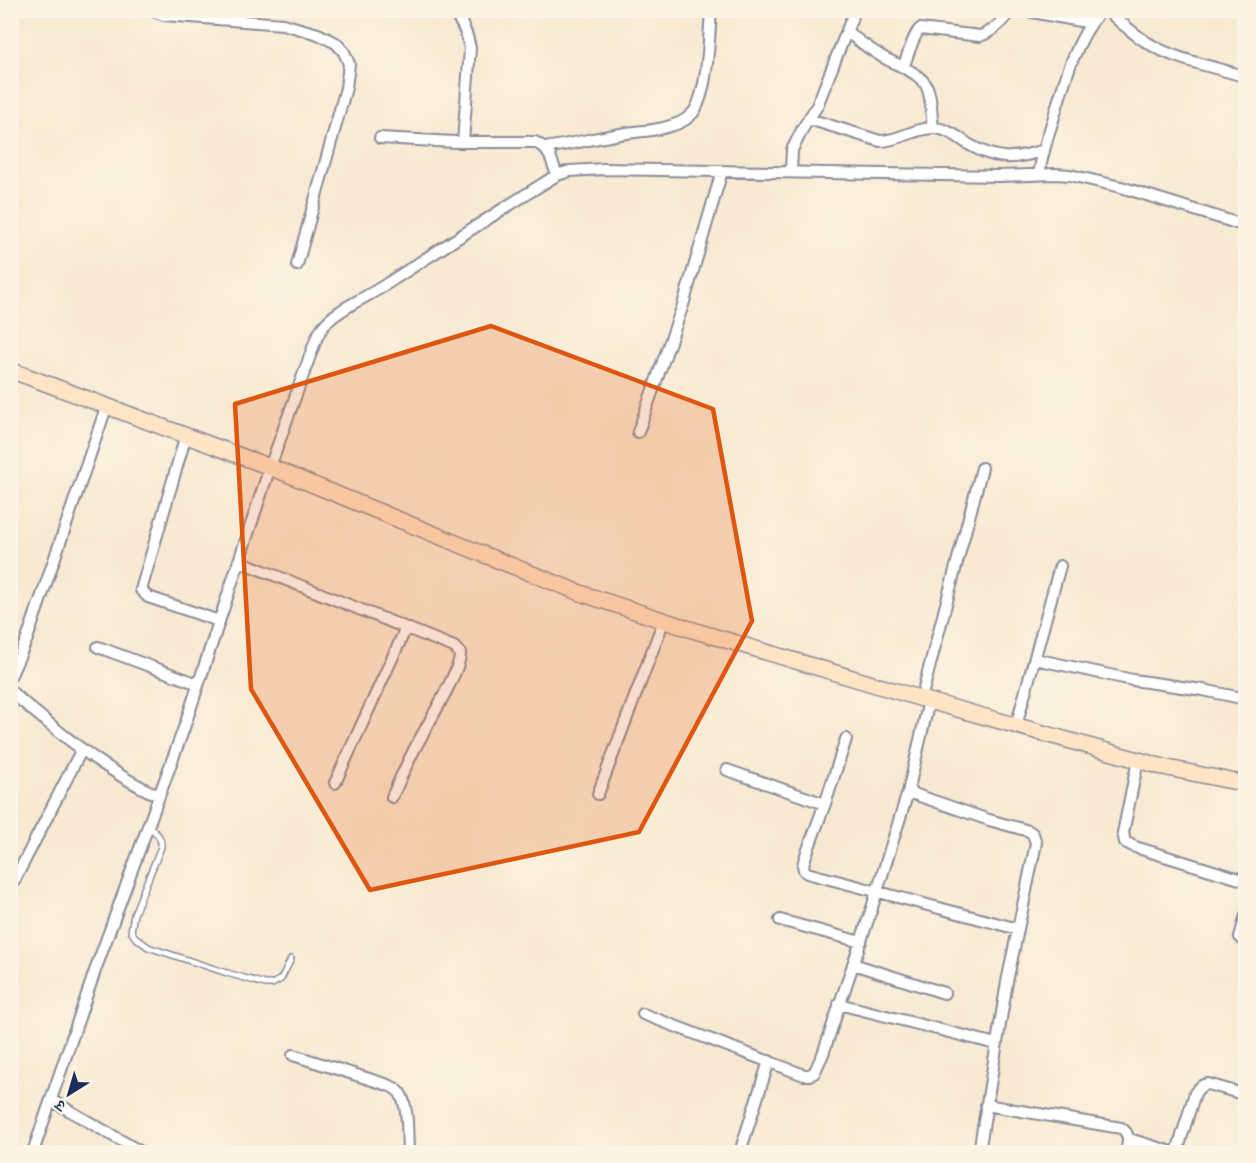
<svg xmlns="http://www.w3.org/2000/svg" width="1256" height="1163" font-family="Alegreya,'Noto Serif Devanagari',serif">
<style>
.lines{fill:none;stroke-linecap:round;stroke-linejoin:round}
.lane-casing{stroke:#8a8c98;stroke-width:8}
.street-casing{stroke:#8a8c98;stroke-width:14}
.secondary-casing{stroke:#8a8c98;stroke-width:18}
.lane{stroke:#fff;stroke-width:5}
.street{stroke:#fff;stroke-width:10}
.secondary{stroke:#ffe4c6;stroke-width:15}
.marked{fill:#de5710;fill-opacity:0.2;stroke:#de5710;stroke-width:4.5;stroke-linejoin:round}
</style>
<rect width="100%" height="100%" fill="#fcf5e5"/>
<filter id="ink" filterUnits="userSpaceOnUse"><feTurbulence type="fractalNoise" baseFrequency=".0167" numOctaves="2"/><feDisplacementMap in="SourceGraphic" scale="12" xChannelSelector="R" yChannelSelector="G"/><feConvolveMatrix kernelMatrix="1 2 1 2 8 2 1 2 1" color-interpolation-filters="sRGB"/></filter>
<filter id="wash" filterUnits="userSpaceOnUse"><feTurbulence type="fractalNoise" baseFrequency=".008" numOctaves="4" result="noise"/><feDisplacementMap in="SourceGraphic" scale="24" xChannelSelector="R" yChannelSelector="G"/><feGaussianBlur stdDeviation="1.35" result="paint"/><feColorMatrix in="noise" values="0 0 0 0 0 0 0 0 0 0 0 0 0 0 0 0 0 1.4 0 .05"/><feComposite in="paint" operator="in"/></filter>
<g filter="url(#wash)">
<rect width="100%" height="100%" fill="#f8e9d2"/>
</g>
<g filter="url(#ink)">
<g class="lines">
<g class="lane-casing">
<path id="lane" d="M149,827C156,833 162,836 161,847L134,914L131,931L135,937L148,947L227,973L265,984H272L281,979L291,959"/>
</g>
<g class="street-casing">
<path id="street" d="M150,10L164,15L283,24L318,34L336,43L344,52L349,64L346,88L297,265
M453,10C462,23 468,34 470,49L463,142
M1022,10L1091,23
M1107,10C1120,22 1133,34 1148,43C1177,61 1213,66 1246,77
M847,32C858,40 869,49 881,56C894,64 920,72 927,87C932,98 931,115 933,128
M903,67C908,57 913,35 920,29L980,36C994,31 1002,22 1011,10
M809,119L880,141C899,141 916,127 935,128C947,129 958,137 968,144C997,161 1014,160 1044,150
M380,138L455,142H535L545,148L550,156L557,175
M545,148C572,144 599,137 627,133C639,131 652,131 663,128C675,125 688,121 695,110C708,88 709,37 711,10
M791,172L792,150L803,128L817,106L855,10
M1039,174C1042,156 1047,138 1053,120C1064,82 1075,41 1101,10
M638,432L683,305L722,171
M186,435L141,590L148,597L157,600L219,621
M239,561L454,647L460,653C462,669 423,732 414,750C406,766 399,781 392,797
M98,647L198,684
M1035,659L1133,680L1203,690L1246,699
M10,677L27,639L107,405
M10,691C56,730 104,771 159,796
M921,699L982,468
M1016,726L1060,566
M846,739L827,798L806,855L803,865L804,870L807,873L1018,929
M1138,760L1123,833L1125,842L1135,847L1246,881
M727,770L825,804
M335,783L406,628
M908,792L989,820L1029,831L1033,834L1036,843L1007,982L979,1152
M598,794L664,620
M10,889L82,749
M1246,915L1240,937L1246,943
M780,920L861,942
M853,964L944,993
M839,1004L996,1044
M643,1014L804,1075H809L814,1073L823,1054L870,914L908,792L929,701
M293,1055L388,1085C393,1087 397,1089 400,1093C409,1107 407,1137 408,1152
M51,1100L141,1152
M986,1105L1121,1128C1131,1134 1128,1143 1126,1152
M1129,1139L1172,1152
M33,1152L96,968L184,728L270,467L315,342C318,334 321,328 327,322C343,306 366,298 385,285C442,248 499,211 557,175L570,171L604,169L999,176L1056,174L1070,175L1121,187L1246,226
M740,1152L769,1061
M1177,1152L1195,1093C1199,1087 1202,1085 1208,1084L1246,1095"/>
</g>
<g class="secondary-casing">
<path id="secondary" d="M10,370L270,467L485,555L583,594L696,631L929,701L1163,767L1246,784"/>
</g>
<use href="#lane" class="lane"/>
<use href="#street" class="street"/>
<use href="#secondary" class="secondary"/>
</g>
</g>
<path class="marked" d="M491,326L713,409L752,621L639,832L370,890L251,689L235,404Z"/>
<rect width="1256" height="1163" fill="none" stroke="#fcf5e5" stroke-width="36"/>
<g transform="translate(69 1094) rotate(217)" stroke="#fcf5e5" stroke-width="4.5" paint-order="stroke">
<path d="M0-4.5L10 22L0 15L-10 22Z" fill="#1b2f5e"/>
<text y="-9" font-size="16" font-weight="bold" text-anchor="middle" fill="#1b2f5e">उ</text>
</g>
</svg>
